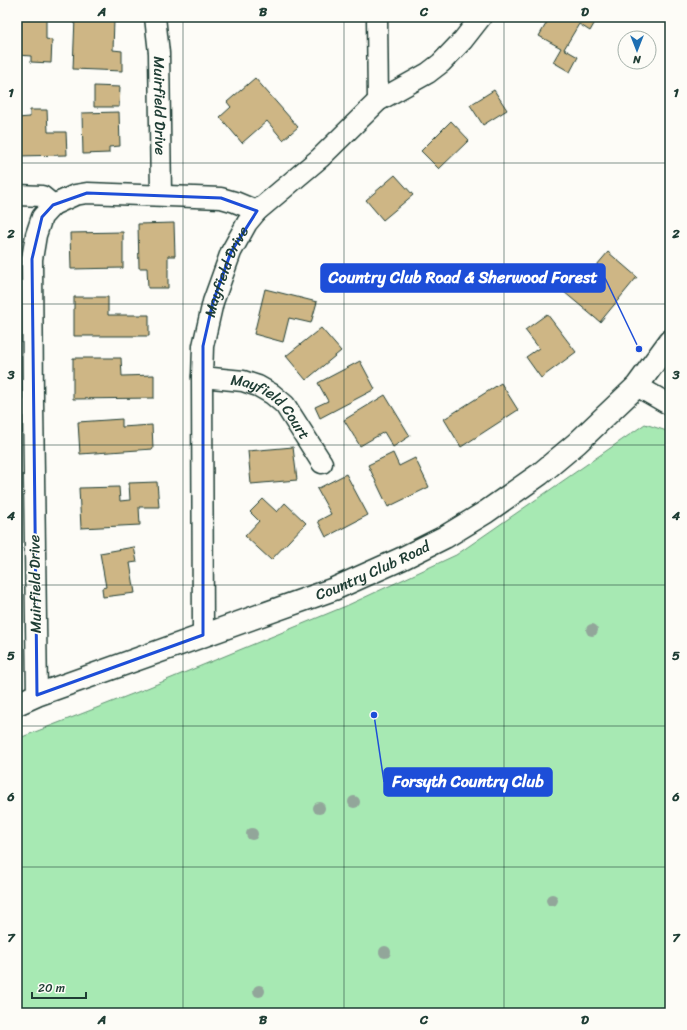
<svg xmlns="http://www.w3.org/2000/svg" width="687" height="1030" font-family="Sriracha,sans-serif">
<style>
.green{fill:#a7e9b3;stroke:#639374}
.building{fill:#ceb685;stroke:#1f3d34}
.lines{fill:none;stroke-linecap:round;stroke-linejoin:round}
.street-casing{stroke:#1f3d34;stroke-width:23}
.secondary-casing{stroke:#1f3d34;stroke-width:25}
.street{stroke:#fdfcf7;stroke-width:20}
.secondary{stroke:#fdfcf7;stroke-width:22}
.tree{fill:#92a69a}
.marked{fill:none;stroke:#1d4ed8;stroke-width:3;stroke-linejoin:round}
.grid{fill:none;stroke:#1f3d34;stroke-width:1;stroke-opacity:0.55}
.labels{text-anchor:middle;stroke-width:3.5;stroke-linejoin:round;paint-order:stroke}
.street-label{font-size:15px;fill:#1f3d34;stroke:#fdfcf7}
.leader{fill:none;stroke:#1d4ed8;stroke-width:1.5}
.callout-dot{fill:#1d4ed8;stroke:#fdfcf7;stroke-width:1.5}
.callout{fill:#1d4ed8;stroke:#1d4ed8;stroke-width:1.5}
.callout-label{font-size:16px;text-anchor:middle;font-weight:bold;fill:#fff}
.neatline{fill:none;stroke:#1f3d34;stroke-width:1.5}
.grid-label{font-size:13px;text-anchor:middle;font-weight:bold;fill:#1f3d34}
</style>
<rect width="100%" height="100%" fill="#fdfcf7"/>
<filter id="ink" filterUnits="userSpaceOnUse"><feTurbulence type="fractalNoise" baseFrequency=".025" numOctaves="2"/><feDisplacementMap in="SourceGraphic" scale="8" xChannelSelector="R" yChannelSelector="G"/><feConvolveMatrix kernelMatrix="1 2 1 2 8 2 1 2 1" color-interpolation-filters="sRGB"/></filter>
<g filter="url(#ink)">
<path class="green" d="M645,424L670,432V1013H17V739L140,691L346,606L456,555Z"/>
<path class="building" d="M17,17H46V39L52,40L51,63L31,62V56L17,55Z
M75,17H100V19L114,20L113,50L122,51V71L73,69Z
M550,17H598L590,31L579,24L564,49L578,57L570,72L553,62L561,48L539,36Z
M255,78L298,127L283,140L267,121L242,143L220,117L231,107L227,102Z
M94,86L120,87L119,107H94Z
M494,90L507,110L483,125L470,105Z
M30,110H47L48,132H66L67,155L17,156V118L30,117Z
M119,112L120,146L109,147V153L83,154L82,113Z
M451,121L469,140L439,169L421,151Z
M395,175L413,195L383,220L366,200Z
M174,223L175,256H168V288H148L147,268H139L138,224Z
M123,232V268L71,269L70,233Z
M608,252L637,277L600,322L564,292L579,274L585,279Z
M265,289L317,302L311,323L289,318L283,342L254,334Z
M74,297H108V315H149V336H74Z
M547,314L576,352L541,378L526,357L539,348L525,330Z
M321,328L341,351L306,380L286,356Z
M73,358H121L122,376L154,375V398L73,399Z
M360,361L375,389L320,418L315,407L328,401L318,383Z
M501,383L518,410L461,447L444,419Z
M385,395L410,436L393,447L384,432L360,446L344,420Z
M122,419V427L152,425L153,449L80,454L78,422Z
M293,447L297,480L251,484L248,451Z
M393,453L399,466L415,458L429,487L388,507L368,465Z
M346,474L368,515L326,537L318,521L331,514L317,489Z
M157,482L159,507H139L140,525L81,528L79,488L119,487L120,501L130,500L129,483Z
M263,499L277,512L285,503L306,523L271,560L245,536L259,521L250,512Z
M134,547L137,562L130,563L135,593L103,597L102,588L106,587L100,553Z"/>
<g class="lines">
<g class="street-casing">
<g id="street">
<path id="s1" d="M155,17L159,53L161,195"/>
<path d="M377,17L378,101"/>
<path d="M17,195L42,196L53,205"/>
<path id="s2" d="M202,377L243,381L258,386L272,394L285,405L322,463"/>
<path d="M637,386L670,405"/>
<path id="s3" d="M203,635L202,377L203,346L213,302L231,252L247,223L257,211L320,158L378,101L428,73L441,63L463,40L481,17"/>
<path d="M37,695L33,404L32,259L36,235L42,217L53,205L75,195L87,193L221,198L235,202L257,211"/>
</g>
</g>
<g class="secondary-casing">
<g id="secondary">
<path id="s4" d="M17,704L37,695L334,589L401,559L445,537L486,512L540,474L577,443L637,386L670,341"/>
</g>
</g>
<use href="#street" class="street"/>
<use href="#secondary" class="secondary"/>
</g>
<g class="tree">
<circle cx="592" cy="630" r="6"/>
<circle cx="354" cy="802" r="6"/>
<circle cx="319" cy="808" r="6"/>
<circle cx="252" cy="834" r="6"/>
<circle cx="552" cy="900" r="6"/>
<circle cx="385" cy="952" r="6"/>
<circle cx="259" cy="991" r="6"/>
</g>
</g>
<path class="marked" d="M87,193L221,198L257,211L231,252L213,302L203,346V635L37,695L32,259L42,217L53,205Z"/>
<path class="grid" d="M183,17V1013M344,17V1013M504,17V1013M17,163H670M17,304H670M17,445H670M17,585H670M17,726H670M17,867H670"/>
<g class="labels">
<g class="street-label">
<text dy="5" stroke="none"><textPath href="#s1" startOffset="89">Muirfield Drive</textPath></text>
<text dy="5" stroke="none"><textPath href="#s3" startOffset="367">Mayfield Drive</textPath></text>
<text dy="5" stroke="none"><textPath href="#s2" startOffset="79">Mayfield Court</textPath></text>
<text dy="5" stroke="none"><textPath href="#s4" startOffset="380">Country Club Road</textPath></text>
<text transform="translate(35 584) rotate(-91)" y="5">Muirfield Drive</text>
</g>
</g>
<path class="leader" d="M639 349L605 278M374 715L384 782"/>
<g class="callout-dot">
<circle cx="639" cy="349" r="4"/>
<circle cx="374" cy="715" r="4"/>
</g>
<g class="callout">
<rect x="321" y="264" width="284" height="28" rx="4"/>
<rect x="384" y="768" width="168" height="28" rx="4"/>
</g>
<g class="callout-label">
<text x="463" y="283">Country Club Road &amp; Sherwood Forest</text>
<text x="468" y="787">Forsyth Country Club</text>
</g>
<rect width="687" height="1030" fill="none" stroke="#fdfcf7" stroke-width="44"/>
<g transform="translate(637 50) rotate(180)"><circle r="19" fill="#fdfcf7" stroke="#a4b0a9"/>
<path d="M0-3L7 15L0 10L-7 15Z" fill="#1f6fb2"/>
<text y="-6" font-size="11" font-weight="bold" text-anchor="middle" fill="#1f3d34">N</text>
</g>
<path d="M32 992v6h54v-6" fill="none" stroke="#1f3d34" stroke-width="2"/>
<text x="38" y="992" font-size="12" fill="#1f3d34" stroke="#fdfcf7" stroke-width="3" paint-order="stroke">20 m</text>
<rect x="22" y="22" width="643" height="986" class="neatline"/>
<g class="grid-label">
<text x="102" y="16">A</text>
<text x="263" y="16">B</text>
<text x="424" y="16">C</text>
<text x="585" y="16">D</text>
<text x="11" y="97">1</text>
<text x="676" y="97">1</text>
<text x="11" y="238">2</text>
<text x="676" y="238">2</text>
<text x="11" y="379">3</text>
<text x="676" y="379">3</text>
<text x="11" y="520">4</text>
<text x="676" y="520">4</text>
<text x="11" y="660">5</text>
<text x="676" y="660">5</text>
<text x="11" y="801">6</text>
<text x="676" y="801">6</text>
<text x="11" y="942">7</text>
<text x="676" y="942">7</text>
<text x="102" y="1024">A</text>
<text x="263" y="1024">B</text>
<text x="424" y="1024">C</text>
<text x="585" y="1024">D</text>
</g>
</svg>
